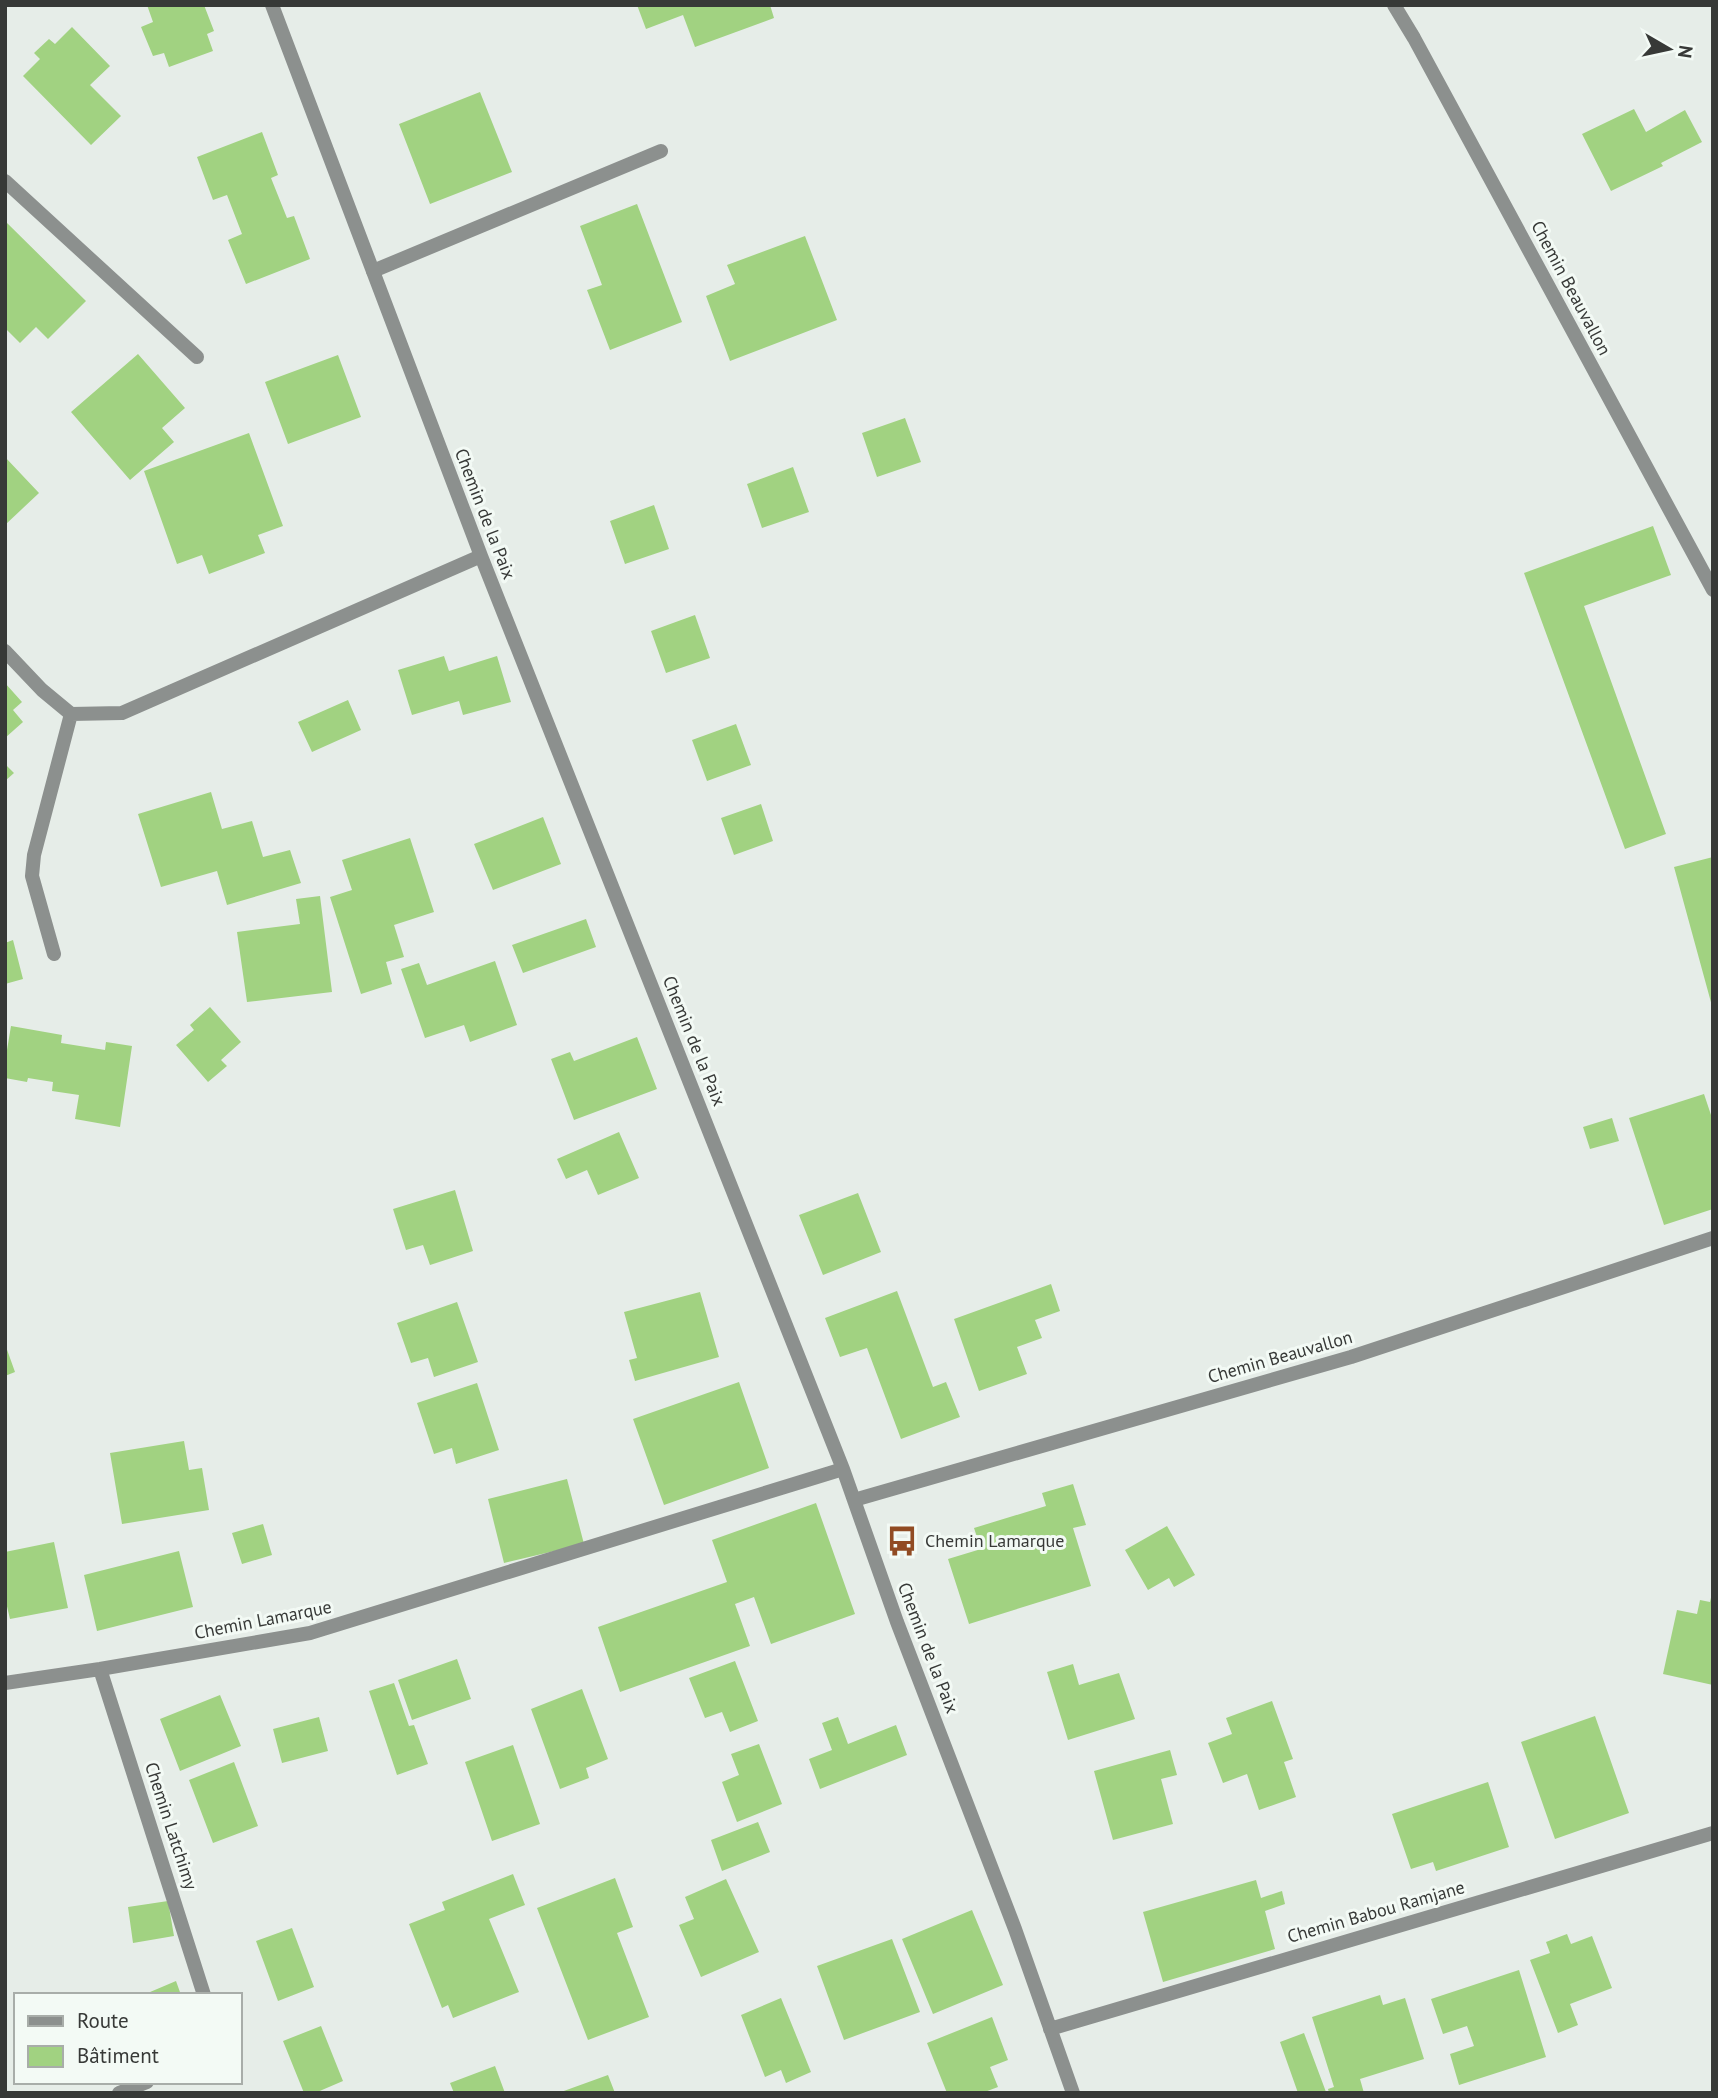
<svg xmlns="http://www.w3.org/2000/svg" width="1718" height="2098" font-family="'PT Sans',sans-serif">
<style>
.building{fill:#a1d281}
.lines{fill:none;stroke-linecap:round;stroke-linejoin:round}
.service{stroke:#8c908e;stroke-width:14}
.minor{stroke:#8c908e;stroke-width:14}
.labels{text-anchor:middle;stroke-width:6;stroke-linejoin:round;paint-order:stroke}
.street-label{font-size:18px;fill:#373937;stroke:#f3faf5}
.poi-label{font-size:18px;fill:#373937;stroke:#f3faf5;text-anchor:start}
</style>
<rect width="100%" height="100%" fill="#e6ede8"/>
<path class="building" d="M147,5H204L214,31L207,34L213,51L169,67L164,53L153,56L141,27L153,22Z
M637,5H770L774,18L695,47L683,15L646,29Z
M72,27L110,66L90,85L121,116L91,145L23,76L40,59L34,53L49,39L55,44Z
M480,92L512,172L430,204L399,124Z
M1634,109L1646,132L1685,110L1702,142L1661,163L1663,166L1611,191L1582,134Z
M262,132L278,175L271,178L287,218L294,216L310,259L246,284L228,240L242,234L227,195L213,200L197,157Z
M637,204L682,322L610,350L587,290L602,285L580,226Z
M5,221L86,301L48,339L36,327L20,343L5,328Z
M805,236L837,320L730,361L706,296L735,284L727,265Z
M138,354L185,408L162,428L174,442L130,480L71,412Z
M338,355L361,417L288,444L265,382Z
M905,418L921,462L877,477L862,433Z
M249,433L283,526L258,535L265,553L209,574L202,555L177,564L144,471Z
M5,457L39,493L5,525Z
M793,467L809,512L762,528L747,484Z
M654,505L669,549L625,564L610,521Z
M1653,526L1671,575L1584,606L1666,834L1625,849L1524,573Z
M695,615L710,658L666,673L651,631Z
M444,656L449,671L497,656L511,702L463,715L459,701L412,715L398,670Z
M5,683L22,702L13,710L23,722L5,738Z
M348,700L361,730L312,752L298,722Z
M736,724L751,765L707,781L692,740Z
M5,764L14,773L5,781Z
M211,792L222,829L252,821L263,857L290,850L301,883L227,905L217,871L161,887L138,814Z
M761,804L773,841L734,855L721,818Z
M543,817L561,864L493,890L474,844Z
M410,838L434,912L394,925L404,957L386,962L392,984L361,994L330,897L352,890L342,860Z
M1713,857V1006H1712L1674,867Z
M320,896L332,992L247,1002L237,932L300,924L296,899Z
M586,919L596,947L523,973L512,945Z
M13,940L23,979L5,984V943Z
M495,961L517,1025L470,1042L464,1025L425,1038L401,969L419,963L427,985Z
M210,1007L241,1042L221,1060L227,1066L208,1082L176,1045L194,1030L190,1025Z
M11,1026L62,1035L61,1043L105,1050L106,1042L132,1046L120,1127L75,1119L79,1095L52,1091L53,1082L28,1078L27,1082L5,1078V1062Z
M637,1037L657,1089L574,1120L551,1059L570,1052L574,1061Z
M1704,1094L1713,1121V1209L1664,1225L1629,1118Z
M1612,1118L1619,1141L1590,1149L1583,1127Z
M619,1132L639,1178L598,1195L587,1170L566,1179L557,1159Z
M455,1190L473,1251L430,1265L423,1245L406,1250L393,1209Z
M858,1193L881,1252L823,1275L799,1215Z
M1051,1284L1060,1311L1035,1320L1042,1338L1017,1347L1027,1374L979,1391L954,1319Z
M897,1291L933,1387L946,1382L960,1417L901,1439L867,1348L840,1357L825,1318Z
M700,1292L719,1357L635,1381L629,1360L637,1358L624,1312Z
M457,1302L478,1362L434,1377L428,1358L411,1363L397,1323Z
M5,1344L15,1372L5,1376Z
M739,1382L769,1468L664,1505L633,1419Z
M477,1383L499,1450L456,1464L452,1448L434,1454L417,1403Z
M184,1441L189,1470L202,1468L209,1510L122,1524L110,1453Z
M567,1479L584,1544L504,1563L488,1499Z
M1073,1484L1086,1525L1073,1528L1091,1586L969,1624L948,1559L981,1549L974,1528L1046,1506L1042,1493Z
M816,1503L855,1614L771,1644L754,1597L735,1604L750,1646L620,1692L598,1627L727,1582L712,1540Z
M263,1524L272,1555L242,1564L232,1533Z
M1167,1526L1195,1575L1174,1587L1169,1578L1148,1590L1125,1550Z
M54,1542L68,1608L10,1619L5,1598V1552Z
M179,1551L193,1607L97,1631L84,1575Z
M1712,1593L1713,1685L1663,1674L1677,1610L1697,1614L1700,1600L1710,1602Z
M457,1659L471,1699L412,1720L398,1680Z
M735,1661L758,1721L730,1732L722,1712L705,1718L689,1678Z
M1073,1664L1079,1685L1119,1673L1135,1719L1068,1740L1047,1672Z
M394,1683L409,1726L414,1725L428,1764L397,1775L369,1691Z
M582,1689L608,1759L586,1768L589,1778L560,1789L531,1709Z
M220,1695L241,1746L180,1771L160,1719Z
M1272,1701L1293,1759L1284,1762L1296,1797L1259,1810L1247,1774L1223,1783L1208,1743L1232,1734L1226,1718Z
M1595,1716L1629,1813L1555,1839L1521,1742Z
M319,1717L328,1751L282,1763L273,1729Z
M838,1717L848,1744L896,1725L907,1755L820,1789L809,1759L832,1750L822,1723Z
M759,1744L782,1804L737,1822L722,1782L739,1775L731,1754Z
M513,1745L540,1824L492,1841L465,1762Z
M1170,1750L1177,1775L1161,1779L1173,1824L1113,1840L1094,1771Z
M234,1762L258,1826L213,1843L189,1780Z
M1488,1782L1509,1847L1436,1871L1433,1862L1411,1869L1392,1814Z
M758,1822L770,1852L722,1871L711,1840Z
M513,1874L525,1905L489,1919L519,1992L453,2018L448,2005L442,2008L409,1924L445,1910L442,1902Z
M615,1878L633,1927L617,1933L649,2017L588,2040L537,1908Z
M726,1879L759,1952L701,1977L679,1925L694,1919L685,1897Z
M1256,1880L1261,1898L1282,1891L1285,1904L1265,1911L1275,1949L1163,1982L1143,1912Z
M168,1901L174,1936L133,1943L128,1907Z
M972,1910L1003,1985L933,2014L902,1939Z
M292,1928L314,1987L278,2001L256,1941Z
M1567,1934L1571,1944L1592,1936L1612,1988L1570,2004L1578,2025L1558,2033L1530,1960L1550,1953L1546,1942Z
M892,1939L920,2012L844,2040L817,1966Z
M1519,1970L1546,2057L1459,2085L1450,2054L1474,2046L1467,2026L1443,2034L1431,1999Z
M176,1981L181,1995H143Z
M1380,1995L1383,2005L1405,1998L1424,2059L1360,2079L1364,2093H1329L1328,2089L1334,2087L1312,2017Z
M781,1998L811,2072L786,2083L781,2070L765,2077L741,2015Z
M992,2017L1008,2060L990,2067L998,2087L982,2093H947L927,2043Z
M321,2026L343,2081L315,2093H304L283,2041Z
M1304,2033L1326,2092L1324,2093H1298L1280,2042Z
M495,2066L505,2093H454L450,2083Z
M608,2075L615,2093H561V2092Z"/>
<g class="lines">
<path class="service" d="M373,271L661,151"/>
<path class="minor" d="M272,5L481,556L843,1469L897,1622L1015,1929L1073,2093
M1394,5L1414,38L1713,590
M5,181L197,357
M5,651L42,690L71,714
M54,954L32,876L34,855L71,714L122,713L481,556
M854,1500L1351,1357L1713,1238
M100,1669L204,1995
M5,1683L100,1669L310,1633L843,1469
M1050,2029L1713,1833
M119,2093L147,2082"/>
</g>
<defs>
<g id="bus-bare" transform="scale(2.415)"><path d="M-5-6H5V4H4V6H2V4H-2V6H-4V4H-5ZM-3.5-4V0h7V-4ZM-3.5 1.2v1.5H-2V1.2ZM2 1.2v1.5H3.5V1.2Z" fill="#914b23" stroke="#f3faf5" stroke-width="2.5" paint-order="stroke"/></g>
</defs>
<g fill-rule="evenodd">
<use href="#bus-bare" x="902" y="1541"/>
</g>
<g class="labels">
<g class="street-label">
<text transform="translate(1571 288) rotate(62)" y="6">Chemin Beauvallon</text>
<text transform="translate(485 514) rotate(69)" y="6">Chemin de la Paix</text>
<text transform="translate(694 1041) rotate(68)" y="6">Chemin de la Paix</text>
<text transform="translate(1280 1357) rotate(-16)" y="6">Chemin Beauvallon</text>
<text transform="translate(263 1620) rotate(-11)" y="6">Chemin Lamarque</text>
<text transform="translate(928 1648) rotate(69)" y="6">Chemin de la Paix</text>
<text transform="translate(171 1826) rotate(72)" y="6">Chemin Latchimy</text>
<text transform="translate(1376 1912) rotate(-16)" y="6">Chemin Babou Ramjane</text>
</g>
<g class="poi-label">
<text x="925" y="1547">Chemin Lamarque</text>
</g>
</g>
<rect width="1718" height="2098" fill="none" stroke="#373937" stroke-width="14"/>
<rect x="14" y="1993" width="228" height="91" fill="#f3faf5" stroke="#a8ada9" stroke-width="2"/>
<rect x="28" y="2016" width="35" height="10" fill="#8c908e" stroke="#a8ada9" stroke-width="2"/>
<text x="77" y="2028" font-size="21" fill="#373937">Route</text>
<rect x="28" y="2046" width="35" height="21" fill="#a1d281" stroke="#a8ada9" stroke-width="2"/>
<text x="77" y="2063" font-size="21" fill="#373937">Bâtiment</text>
<g transform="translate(1669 49) rotate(99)" stroke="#f3faf5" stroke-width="5" paint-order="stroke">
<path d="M0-5L12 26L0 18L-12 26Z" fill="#373937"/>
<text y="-10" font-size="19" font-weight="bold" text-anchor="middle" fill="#373937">N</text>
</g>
</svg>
